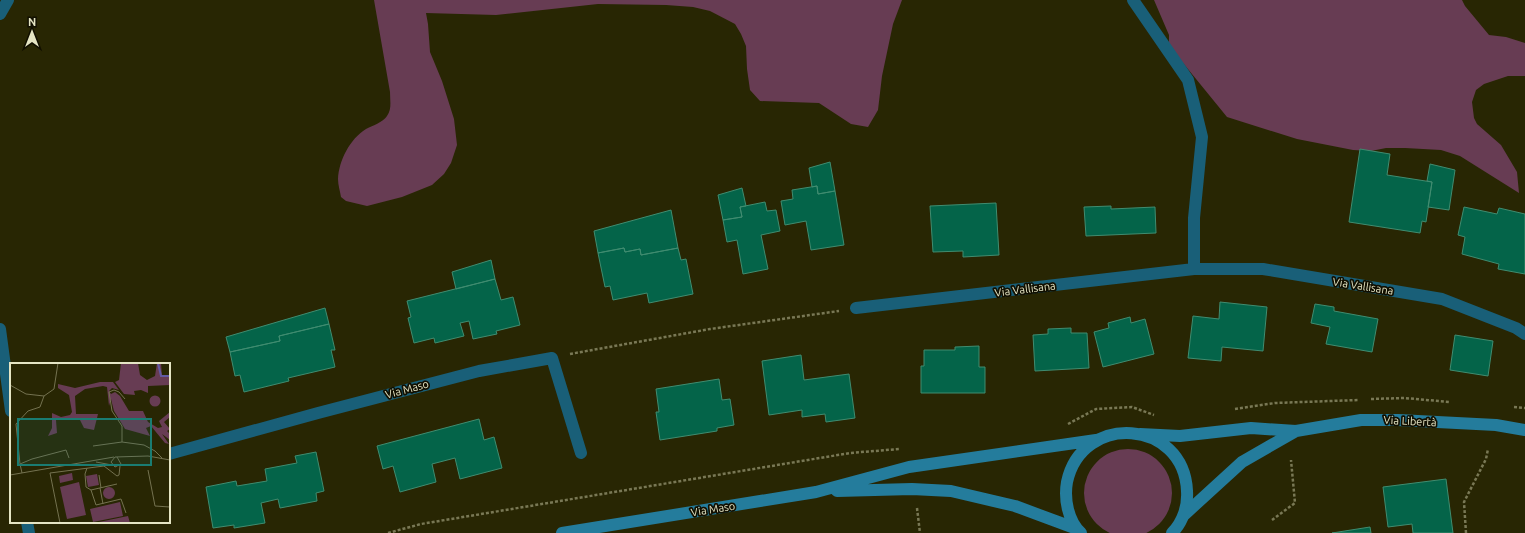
<svg xmlns="http://www.w3.org/2000/svg" width="1525" height="533" font-family="Ubuntu,sans-serif">
<style>
.green{fill:#673c53}
.building{fill:#046449;stroke:#408c70}
.lines{fill:none;stroke-linecap:round;stroke-linejoin:round}
.path{stroke:#797855;stroke-width:2.5;stroke-dasharray:3 2;stroke-linecap:butt}
.street{stroke:#195f78;stroke-width:12}
.secondary{stroke:#247c9c;stroke-width:12}
.labels{text-anchor:middle;stroke-width:3.5;stroke-linejoin:round;paint-order:stroke}
.street-label{font-size:11px;fill:#e5e5c4;stroke:#110f00}
.inset-river{fill:none;stroke:#625aa2;stroke-width:2}
.inset-road{fill:none;stroke:#747250;stroke-width:1}
.view{fill:#1a7c72;fill-opacity:0.15;stroke:#1a7c72;stroke-width:2}
.inset-edge{fill:none;stroke:#e5e5c4;stroke-width:2}
</style>
<rect width="100%" height="100%" fill="#282603"/>
<path class="green" d="M374,0H902L893,24L882,76L878,110L868,127L851,124L819,103L760,101L750,90L747,69L746,46L741,34L735,24L710,11L693,7L666,5L598,4L496,15L426,13L428,24L430,52L442,81L454,119L457,145L451,163L444,174L432,185L402,197L367,206L346,201L341,197C340,191 338,185 338,179C339,160 350,139 366,129C372,126 383,122 387,116C392,109 390,101 390,92Z
M1154,0H1462L1465,6L1489,35L1506,37L1525,43V76H1508L1484,84L1476,90L1472,102L1474,118L1477,124L1501,145L1517,172L1519,193L1460,156L1441,150L1405,148H1386L1371,151L1353,150L1297,139L1227,117L1183,63L1169,52V35Z
M1084 493a44 44 0 1 1 88 0a44 44 0 1 1-88 0Z"/>
<path class="building" d="M1360,149L1390,154L1387,175L1432,182L1426,222L1422,221L1420,233L1349,222Z
M830,162L835,191L818,194L817,186L812,187L809,168Z
M1430,164L1455,170L1449,210L1428,207L1432,182L1427,181Z
M817,186L818,194L835,191L844,245L811,250L806,221L785,225L781,201L793,199L792,190Z
M742,188L746,206L740,207L742,217L723,220L718,195Z
M765,202L767,211L776,210L780,231L761,235L768,269L743,274L737,240L727,242L723,220L742,217L740,207Z
M996,203L999,255L963,257V251L933,252L930,206Z
M1111,206V209L1155,207L1156,233L1086,236L1084,207Z
M1464,207L1497,214L1499,208L1525,214V274L1498,269L1499,264L1462,254L1465,237L1458,235Z
M671,210L678,248L641,255L640,249L625,252L624,248L598,253L594,231Z
M624,248L625,252L640,249L641,255L678,248L681,260L686,259L693,294L649,303L647,293L613,300L610,286L605,287L598,253Z
M491,260L495,279L456,289L452,272Z
M495,279L501,300L513,297L520,325L496,331L497,334L473,339L469,321L460,323L464,336L435,343L434,338L414,343L408,318L411,317L407,301Z
M1220,302L1267,307L1263,351L1222,347L1221,361L1188,358L1193,316L1219,319Z
M1315,304L1334,307V311L1378,319L1372,352L1326,344L1330,327L1311,323Z
M325,308L329,324L279,336L280,341L230,352L226,337Z
M1130,317L1131,323L1145,319L1154,354L1103,367L1094,332L1109,328L1108,323Z
M329,324L335,350H331L335,367L288,378L289,381L244,392L240,375L235,376L230,352L280,341L279,336Z
M1071,328V333H1087L1089,368L1035,371L1033,335L1048,334V329Z
M1455,335L1493,341L1488,376L1450,370Z
M979,346V367H985V393H921V366H924V350H955V347Z
M801,355L804,380L849,374L855,418L826,422L825,414L802,417V410L769,415L762,361Z
M719,379L722,400L730,399L734,425L717,428V431L660,440L656,412H659L656,389Z
M479,419L484,440L494,437L502,468L460,479L455,458L432,464L436,482L400,492L393,466L383,469L377,446Z
M316,452L324,491L316,493L317,501L280,508L278,499L261,503L265,523L234,528V525L213,528L206,487L236,481L237,486L267,481L265,469L297,463L295,456Z
M1446,479L1453,533H1413L1412,524L1388,527L1383,487Z
M1370,527L1371,533H1332Z"/>
<g class="lines">
<path class="path" d="M570,354L710,329L839,311
M1371,399L1404,398L1450,402
M1514,407L1525,408
M1235,409L1275,403L1358,400
M1068,424L1096,409L1132,407L1154,415
M917,508L920,533
M1272,520L1295,503L1291,460
M388,533L421,524L850,453L899,449
M1466,533L1464,502L1486,459L1488,449"/>
<path class="street" d="M1133,0L1188,80L1202,137L1194,218V269
M0,14L8,0
M856,308L1194,269H1263L1442,299L1516,328L1525,334
M0,329L11,411
M169,454L318,413L479,371L552,358L581,453
M27,522L29,533"/>
<path class="secondary" d="M1140,434L1180,436L1251,428L1296,431L1361,420H1398L1496,425L1525,430
M837,491L912,489L951,491L1015,506L1077,529
M1184,515L1242,462L1296,431
M562,533L816,492L909,467L1096,440
M1081,533C1068,521 1064,499 1067,482C1082,412 1184,419 1187,491C1188,506 1183,522 1172,533"/>
</g>
<g class="labels">
<g class="street-label">
<text transform="translate(1363 286) rotate(9)" y="4">Via Vallisana</text>
<text transform="translate(1025 289) rotate(-7)" y="4">Via Vallisana</text>
<text transform="translate(407 389) rotate(-15)" y="4">Via Maso</text>
<text transform="translate(1410 421) rotate(3)" y="4">Via Libertà</text>
<text transform="translate(713 509) rotate(-9)" y="4">Via Maso</text>
</g>
</g>
<g transform="translate(10 363)">
<rect width="160" height="160" fill="#282603"/>
<path d="M111,0H128L130,12L137,17L145,13L147,0H151L152,13L160,14V22L138,23V30L131,27L124,28L125,32L114,31L105,19L109,17ZM90,19H103L109,27L102,25L99,28L101,31L105,29L110,33L119,48H133L138,59L148,65L152,64L149,58L160,49V54L154,59L160,66L157,68L160,71V77L152,71L159,81L155,80L141,63L136,65L140,73L115,66L104,48L101,36L99,43L97,24L93,23L75,26L65,33L66,51H88L84,67L74,65L70,57H46L47,70L38,73L42,65V50L51,54L60,52L62,49L59,32L48,25V21L65,25ZM139.5 38a5.5 5.5 0 1 1 11 0a5.5 5.5 0 1 1-11 0ZM62,110L63,117L50,120L49,113ZM87,111L89,122L78,124L76,113ZM69,119L76,152L57,156L50,124ZM93 130a6 6 0 1 1 12 0a6 6 0 1 1-12 0ZM110,139L113,153L83,159L80,146ZM118,153L120,160H84Z" fill="#673c53"/>
<path class="inset-river" d="M148,0L151,13H160"/>
<path class="inset-road" d="M0,22L16,31L34,33M112,79V63L102,48L99,29L104,27L109,29L115,36M83,83L112,79L134,82L145,88L152,95M107,94L111,101L105,104L101,99L105,94L138,93L160,97M86,99L102,102M10,101L6,61L18,48L30,44L34,33L44,26L48,0M77,105L75,111L76,124L81,127L86,142L111,136L116,150M138,107L145,143L160,144M12,110L10,101L22,96L56,87L59,95M0,112L104,94M89,112L91,125M90,125L93,141M81,127L107,121M50,160L40,110L94,103L107,113L109,112L110,103"/>
<path class="view" d="M8,56H141V102H8Z"/>
<rect width="160" height="160" class="inset-edge"/>
</g>
<g transform="translate(32 32)" stroke="#110f00" stroke-width="3" paint-order="stroke">
<path d="M0-3L7 15L0 10L-7 15Z" fill="#e5e5c4"/>
<text y="-6" font-size="11" font-weight="bold" text-anchor="middle" fill="#e5e5c4">N</text>
</g>
</svg>
